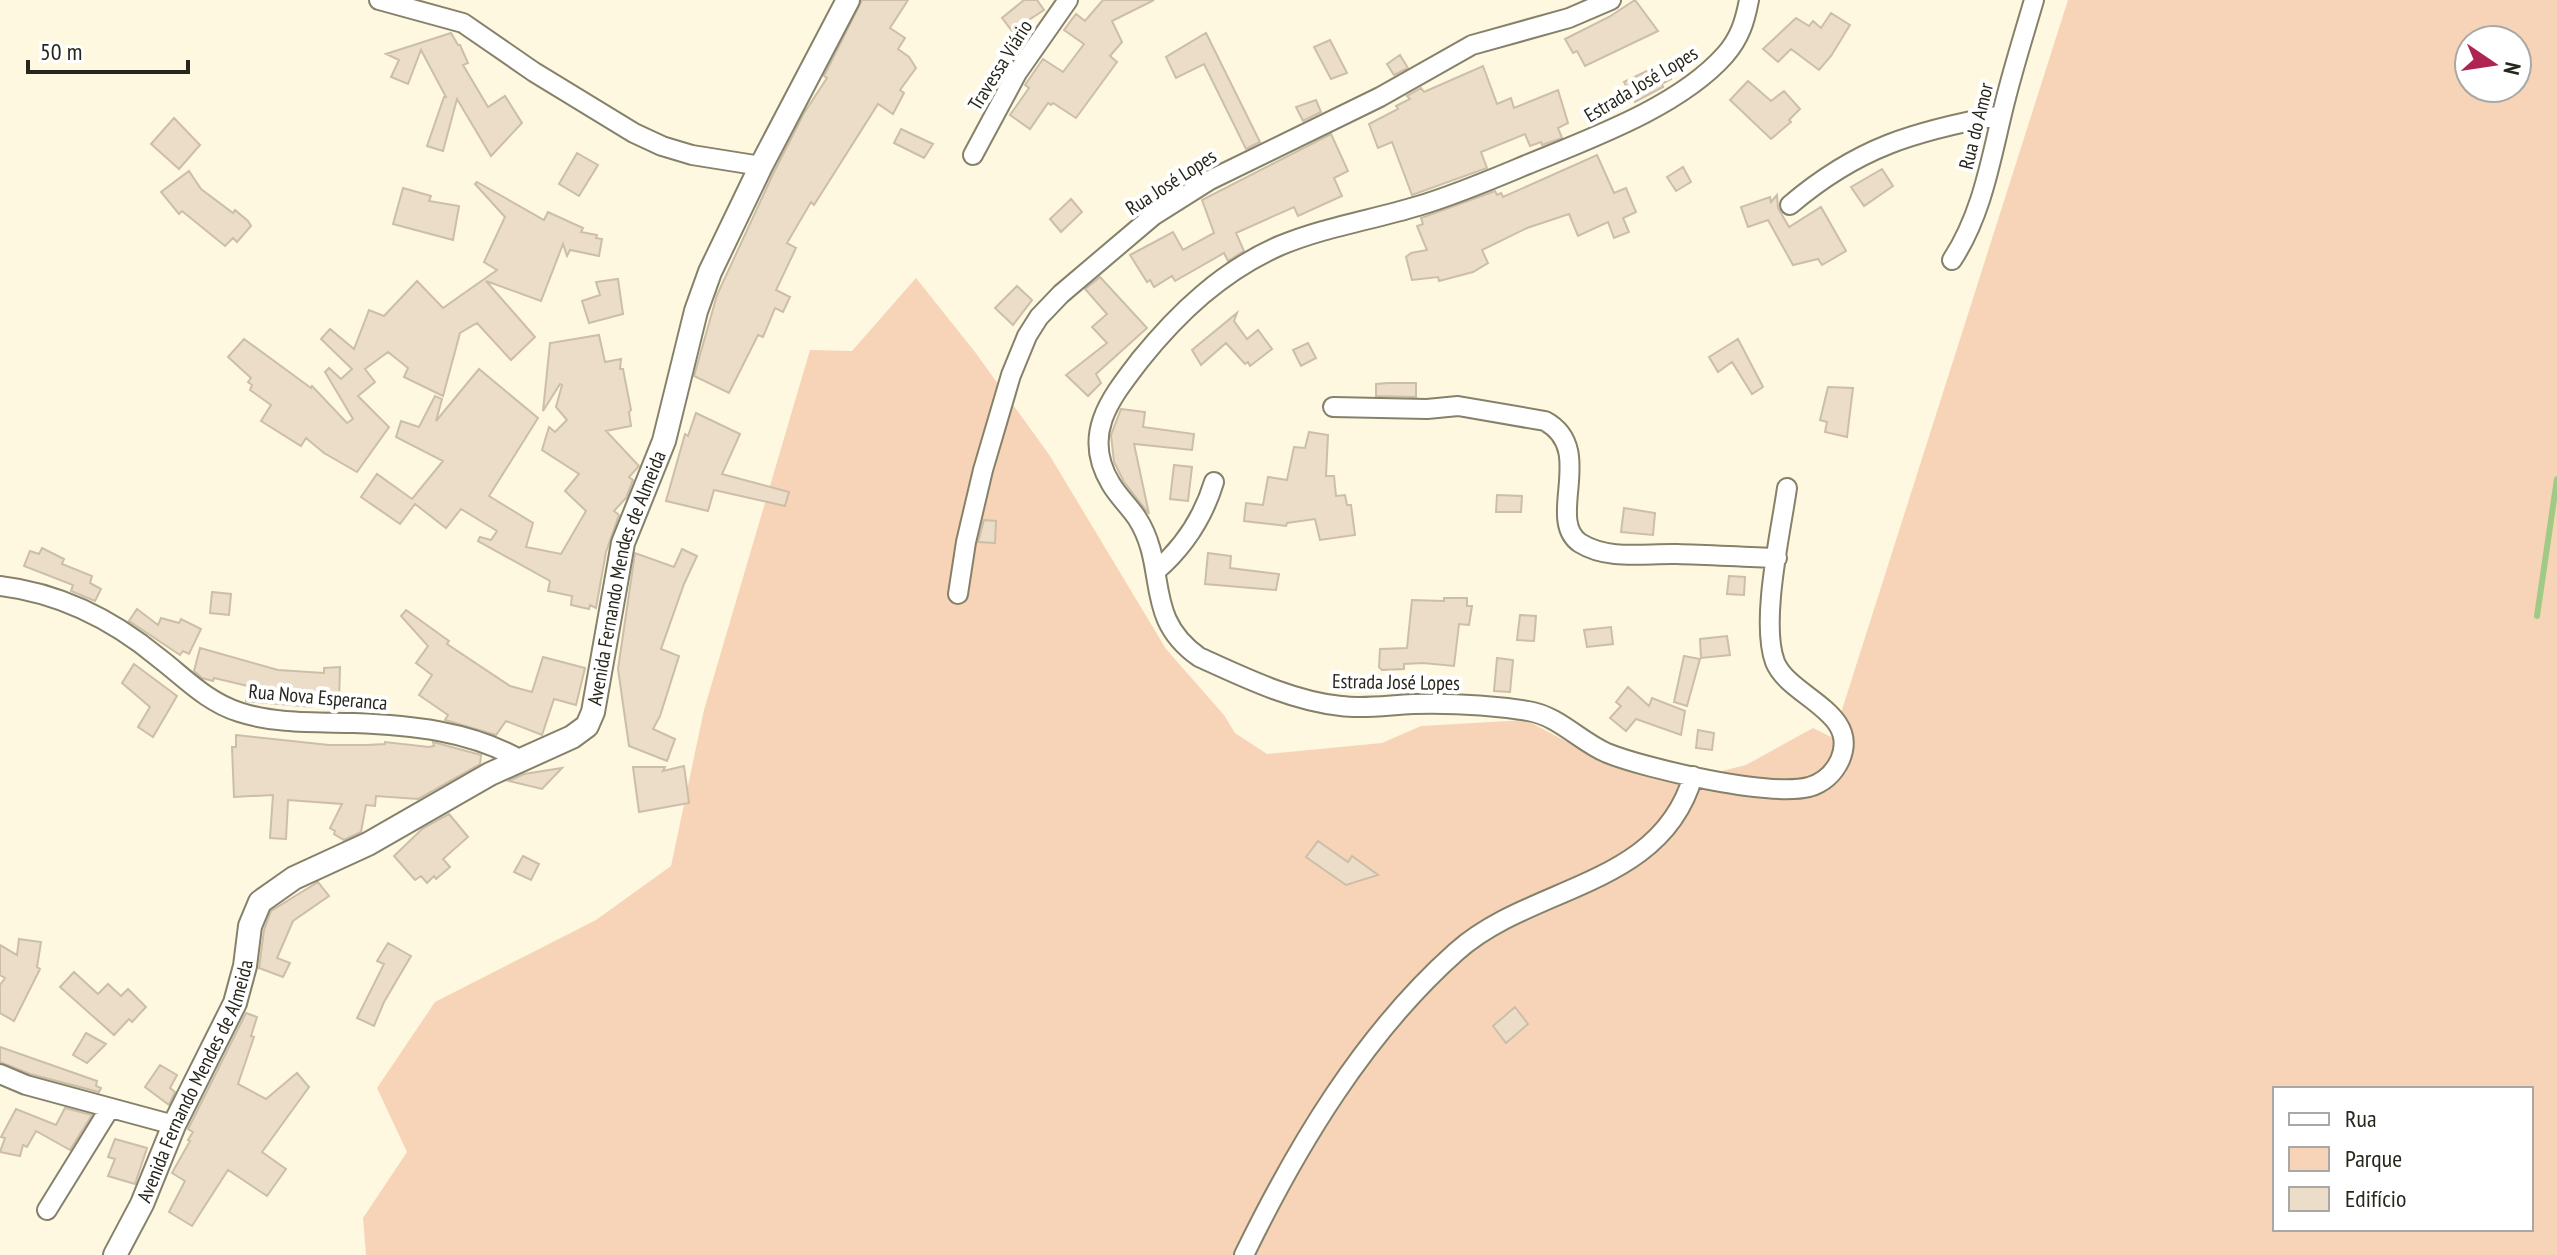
<svg xmlns="http://www.w3.org/2000/svg" width="2557" height="1255" font-family="'PT Sans Narrow',sans-serif">
<style>
.green{fill:#f7d4b7;fill-rule:evenodd}
.lines{fill:none;stroke-linecap:round;stroke-linejoin:round}
.stream{stroke:#a0ca86;stroke-width:6}
.building{fill:#ebddc7;stroke:#ccbea9;stroke-width:2}
.minor-casing{stroke:#85816a;stroke-width:22}
.tertiary-casing{stroke:#85816a;stroke-width:26}
.minor{stroke:#fff;stroke-width:18}
.tertiary{stroke:#fff;stroke-width:22}
.labels{text-anchor:middle;stroke-width:8;stroke-linejoin:round;paint-order:stroke}
.street-label{font-size:20px;fill:#27261c;stroke:#fff}
</style>
<rect width="100%" height="100%" fill="#fdf8df"/>
<path class="green" d="M2068,0H2557V1255H366L363,1218L407,1152L377,1088L435,1002L596,920L671,866L704,710L810,350L852,351L916,278L975,352L1050,456L1166,649L1224,715L1235,733L1267,754L1382,743L1421,726L1526,720L1586,752L1652,774L1682,781L1746,765L1813,728L1833,738ZM2469,40H2517V88H2469ZM2275,1089H2531V1229H2275Z"/>
<g class="lines">
<path class="stream" d="M2537,616L2557,479"/>
</g>
<path class="building" d="M862,0H908L890,28L905,38L898,49L909,57L916,68L900,90L904,93L893,114L878,104L814,205L811,202L787,243L796,248L776,290L790,297L783,312L775,308L763,337L758,335L729,393L694,376L717,295L774,172L804,113L827,78L824,76Z
M1024,0H1037L1044,10L1012,31L1002,18Z
M1103,0H1154L1112,21L1122,42L1110,56L1117,62L1076,118L1053,103L1051,105L1048,103L1030,129L1010,115L1029,88L1025,85L1043,59L1063,72L1084,44L1064,30L1076,14L1085,21Z
M1635,0L1658,31L1585,66L1577,51L1573,53L1565,39L1609,17Z
M1831,13L1850,25L1831,56L1819,70L1791,49L1778,62L1763,49L1796,18L1809,26L1813,21L1821,28Z
M451,33L458,45H460L468,63L463,65L488,107L505,96L522,123L491,156L457,99L443,151L427,146L444,97H446L421,50L408,84L391,77L399,60L386,54Z
M1206,33L1260,142L1246,149L1204,64L1176,78L1166,57Z
M1330,40L1347,73L1331,79L1314,47Z
M1400,55L1408,68L1394,75L1387,64Z
M1663,63L1671,79L1662,84L1663,87L1635,102L1624,82Z
M1483,66L1497,104L1511,98L1514,108L1558,90L1568,123L1558,128L1562,138L1542,145L1541,142L1530,146L1525,134L1481,152L1487,168L1412,195L1392,142L1378,148L1369,124L1398,109L1396,106L1410,99L1407,96L1421,88L1424,92Z
M1748,81L1771,101L1784,91L1800,109L1789,120L1791,122L1771,139L1730,100Z
M1316,100L1321,112L1303,121L1296,107Z
M174,118L200,145L179,169L151,144Z
M901,129L933,144L924,158L894,143Z
M1331,134L1348,171L1334,178L1342,196L1298,216L1294,207L1236,233L1244,251L1228,261L1224,253L1175,281L1172,276L1154,287L1150,280L1147,282L1130,255L1173,232L1183,250L1214,233L1202,200Z
M577,153L598,165L579,196L559,184Z
M1597,155L1614,193L1626,188L1636,212L1623,218L1629,232L1614,238L1608,222L1578,236L1569,214L1527,228L1482,250L1488,263L1473,272L1439,281L1438,277L1412,280L1406,257L1411,253L1427,250L1417,226L1423,224L1421,218L1495,191L1497,195L1501,193L1503,197Z
M1683,167L1691,182L1676,191L1667,177Z
M1882,169L1893,186L1864,206L1851,187Z
M189,171L201,189L233,213L235,210L248,221L251,226L237,242L233,238L225,246L182,211L179,214L161,192Z
M477,182L544,220L548,212L583,228L581,232L597,235L596,238L602,239L599,256L570,250L567,256L563,244L541,301L486,281L535,337L511,360L477,323L460,333L443,396L404,377L408,368L388,352L365,369L375,382L358,396L389,427L357,472L324,453L306,438L301,446L261,421L271,405L250,390L252,385L248,382L251,378L228,357L244,339L311,388L312,386L347,423L353,419L325,372L329,368L341,379L352,369L321,339L330,329L354,349L369,310L384,316L417,281L443,308L497,270L484,262L505,217L475,184Z
M403,188L431,196L429,201L459,206L453,240L393,224Z
M1777,195L1778,208L1789,227L1821,207L1846,251L1822,265L1818,259L1793,265L1768,220L1748,227L1741,207L1770,197L1771,202Z
M1071,199L1082,212L1061,232L1050,219Z
M1100,277L1147,328L1096,374L1101,383L1088,396L1066,375L1107,343L1092,327L1107,314L1085,289Z
M618,279L623,314L589,323L582,301L600,295L596,282Z
M1017,286L1032,300L1013,325L995,308Z
M1237,313L1234,321L1247,339L1258,330L1272,349L1250,366L1248,362L1245,364L1226,343L1201,365L1192,350Z
M599,335L605,362L621,359L620,369H623L631,410L629,412L631,426L606,431L639,466L629,477L633,480L626,498L614,511L619,515L606,552L596,608L590,605L589,609L571,605L572,596L548,591L550,581L478,541L480,537L491,540L497,531L461,509L446,528L415,504L400,524L361,497L377,474L412,499L443,461L396,437L401,421L419,427L435,396L442,399L436,421L479,369L538,418L489,496L533,523L526,547L561,554L586,511L565,491L579,474L542,450L549,427L555,432L567,420L556,407L562,385L560,384L543,411L550,343Z
M1738,339L1763,387L1752,394L1732,362L1718,372L1709,357Z
M1308,343L1316,358L1301,366L1293,350Z
M1388,383H1416V397L1376,396V384Z
M1828,387L1853,388L1847,437L1825,432L1827,422L1820,420Z
M1121,409L1145,412L1143,427L1194,434L1192,450L1134,444L1149,514L1124,482L1114,462L1111,435Z
M696,413L740,434L722,474L789,492L785,506L714,490L708,511L666,501L685,434L688,436Z
M1309,432L1328,435L1326,476H1334L1336,496L1345,495L1347,505H1351L1355,535L1320,540L1315,519L1287,523L1286,526L1244,521L1246,503L1263,505L1268,477L1287,480L1294,447L1305,448Z
M1174,465L1192,467L1188,501L1170,499Z
M1497,495L1522,496L1521,512H1496Z
M1624,508L1655,513L1653,535L1621,532Z
M984,520L996,521L995,543L978,542Z
M42,548L64,559L62,564L92,576L90,583L101,589L95,601L71,591L73,585L24,566L30,551L39,554Z
M682,549L697,556L684,584L661,649L679,656L660,716L653,729L675,739L667,761L629,746L618,669L635,553L674,567Z
M1208,553L1231,556L1230,568L1279,574L1276,590L1205,584Z
M1729,576L1745,577L1744,595L1727,594Z
M212,592L231,594L229,615L210,613Z
M1444,598H1467V606H1472L1469,625L1459,624L1454,666L1423,663L1404,664V669L1382,670L1379,667L1380,649L1407,648L1412,600L1444,601Z
M137,609L158,625L161,618L179,623L181,619L201,629L189,654L183,651L180,655L129,621Z
M406,610L449,641L447,644L510,686L532,692L543,657L585,668L576,705L554,699L542,735L506,721L496,735L445,720L448,715L419,695L432,675L416,663L428,646L401,616Z
M1520,615L1536,616L1534,641L1517,640Z
M1611,627L1613,644L1587,647L1584,630Z
M1727,636L1730,655L1701,658L1700,639Z
M200,648L278,670L324,673V668L340,667L339,703L312,704V707L246,701L248,686L214,678L213,681L202,678L194,671Z
M1684,656L1700,659L1687,706L1674,702Z
M1497,658L1513,660L1510,692L1494,691Z
M134,664L177,696L153,737L138,727L150,707L122,683Z
M1628,687L1649,706L1652,698L1685,711L1681,735L1636,719L1626,731L1610,718L1621,706L1616,702Z
M1698,730L1714,733L1712,750L1696,748Z
M236,735L329,745H367L385,744V742L429,747L434,746L433,742L481,755L480,764L418,799L376,796L375,806L366,805L361,832L344,840L334,834L335,831L330,828L342,804L288,800L286,839L270,838L273,795L234,797L232,747H236Z
M684,766L689,803L639,812L633,767H665L663,771Z
M562,768L542,789L509,781L524,774Z
M449,814L468,837L443,859L450,867L436,879L434,876L427,883L421,876L415,880L394,856L422,829Z
M1318,841L1348,862L1352,856L1378,875L1346,885L1306,857Z
M523,856L539,864L531,880L514,872Z
M318,882L329,896L293,921L277,958L290,963L283,977L259,968L264,930L271,911Z
M19,939L41,942L37,967L40,969L14,1021L0,1013V985L5,978L0,975V945L17,955Z
M388,943L411,956L384,1002L374,1026L357,1018L384,964L377,961Z
M74,972L98,994L108,984L121,996L128,989L146,1007L132,1022L129,1019L114,1035L60,987Z
M1515,1007L1528,1024L1506,1043L1493,1026Z
M246,1013L257,1017L251,1036L254,1037L238,1084L266,1099L297,1073L309,1087L262,1152L286,1169L267,1196L228,1170L192,1226L169,1212L185,1181L172,1173L190,1141L188,1140L193,1132L188,1129Z
M86,1033L106,1044L87,1063L73,1055Z
M0,1047L97,1081L96,1086L101,1088L99,1092L30,1074L0,1062Z
M160,1065L177,1075L170,1088L175,1092L169,1105L145,1087Z
M65,1108L92,1115L70,1150L36,1131L27,1147L23,1145L20,1156L0,1152L5,1138L1,1137L16,1109L56,1125Z
M115,1139L147,1148L135,1184L108,1176L115,1159L108,1157Z"/>
<g class="lines">
<g class="minor-casing">
<path id="minor" d="M379,0L463,23L534,72L634,133L662,146L692,155L761,166
M1749,0C1745,21 1740,38 1725,55C1679,107 1589,139 1526,165C1490,180 1455,195 1418,206C1372,220 1324,227 1279,246C1222,271 1178,313 1140,360C1110,399 1081,435 1111,484C1118,496 1129,506 1137,518C1169,568 1142,617 1199,657C1243,677 1292,701 1341,706C1364,709 1389,705 1413,704C1451,703 1490,705 1528,711C1559,716 1579,741 1607,753C1647,769 1769,797 1809,787C1823,783 1834,773 1840,760C1861,712 1789,697 1775,662C1760,622 1781,531 1787,488
M973,155L1017,73L1068,0
M1790,205C1858,147 1915,131 2001,115
M1952,260C1981,216 1990,164 2002,114C2011,75 2023,38 2034,0
M1333,407L1427,409L1458,406L1545,421C1597,449 1545,519 1580,543C1609,561 1646,553 1677,554C1711,555 1744,557 1777,558
M1156,571C1185,546 1203,518 1214,482
M0,586C59,593 113,620 159,658C185,678 207,702 239,712C275,724 316,722 354,723C410,725 470,731 519,759
M958,594L966,542L983,470L1011,375L1027,336L1039,317L1061,294L1153,216L1210,180L1380,97L1472,45L1569,18L1611,0
M0,1074L26,1085L174,1125
M47,1210L110,1108
M1244,1255C1297,1146 1364,1034 1456,952C1532,884 1661,888 1693,776"/>
</g>
<g class="tertiary-casing">
<g id="tertiary">
<path id="s1" d="M115,1255L142,1204L174,1125L235,1003L245,966L250,926L260,902L294,878L368,844L490,774L572,737L587,726L593,712L623,543L664,441L696,311L710,272L761,166L848,0"/>
</g>
</g>
<use href="#minor" class="minor"/>
<use href="#tertiary" class="tertiary"/>
</g>
<g class="labels">
<g class="street-label">
<text transform="translate(1000 65) rotate(-58)" y="7">Travessa Viário</text>
<text transform="translate(1641 84) rotate(-31)" y="7">Estrada José Lopes</text>
<text transform="translate(1976 126) rotate(-76)" y="7">Rua do Amor</text>
<text transform="translate(1171 182) rotate(-33)" y="7">Rua José Lopes</text>
<text dy="7" stroke="none"><textPath href="#s1" startOffset="910">Avenida Fernando Mendes de Almeida</textPath></text>
<text transform="translate(1396 682) rotate(1)" y="7">Estrada José Lopes</text>
<text transform="translate(318 697) rotate(5)" y="7">Rua Nova Esperanca</text>
<text dy="7" stroke="none"><textPath href="#s1" startOffset="192">Avenida Fernando Mendes de Almeida</textPath></text>
</g>
</g>
<rect x="2273" y="1087" width="260" height="144" fill="#ffffff" stroke="#a9a8a4" stroke-width="2"/>
<rect x="2289" y="1113" width="40" height="12" fill="#ffffff" stroke="#a9a8a4" stroke-width="2"/>
<text x="2345" y="1127" font-size="24" fill="#27261c">Rua</text>
<rect x="2289" y="1147" width="40" height="24" fill="#f7d4b7" stroke="#a9a8a4" stroke-width="2"/>
<text x="2345" y="1167" font-size="24" fill="#27261c">Parque</text>
<rect x="2289" y="1187" width="40" height="24" fill="#ebddc7" stroke="#a9a8a4" stroke-width="2"/>
<text x="2345" y="1207" font-size="24" fill="#27261c">Edifício</text>
<g transform="translate(2493 64) rotate(103)"><circle r="38" fill="#ffffff" stroke="#a9a8a4" stroke-width="2"/>
<path d="M0-6L14 30L0 20L-14 30Z" fill="#b22355"/>
<text y="-12" font-size="22" font-weight="bold" text-anchor="middle" fill="#27261c">N</text>
</g>
<path d="M28 60v12h160v-12" fill="none" stroke="#27261c" stroke-width="4"/>
<text x="40" y="60" font-size="24" fill="#27261c" stroke="#ffffff" stroke-width="6" paint-order="stroke">50 m</text>
</svg>
